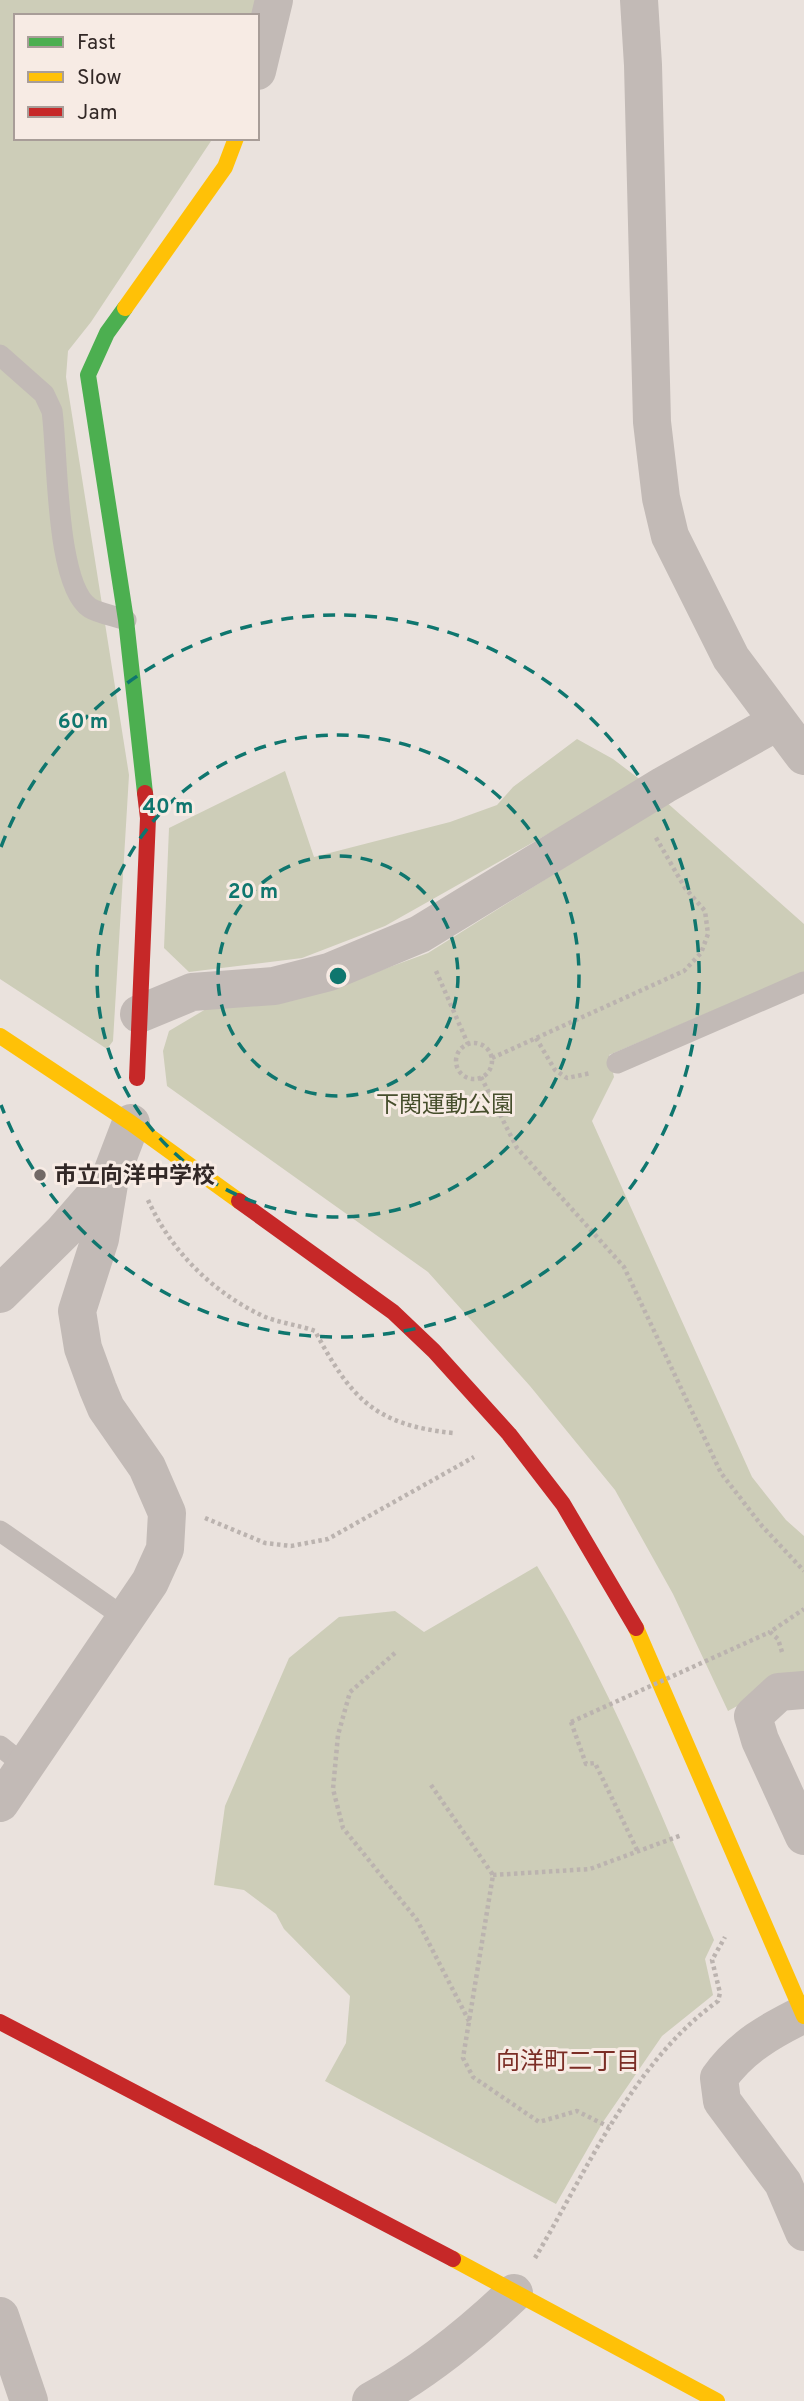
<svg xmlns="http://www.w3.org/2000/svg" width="804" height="2401" font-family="Overpass,'Noto Sans JP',sans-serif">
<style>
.green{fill:#cdcdb8}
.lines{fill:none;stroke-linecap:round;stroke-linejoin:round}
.path{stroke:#bbb3af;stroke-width:4.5;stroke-dasharray:3.5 3.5;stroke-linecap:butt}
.lane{stroke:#c2bab6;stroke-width:21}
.street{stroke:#c2bab6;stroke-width:38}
.fast{stroke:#4caf50;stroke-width:16}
.slow{stroke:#ffc107;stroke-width:16}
.jam{stroke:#c62828;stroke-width:16}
.path-bridge{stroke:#bbb3af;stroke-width:4.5;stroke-dasharray:3.5 3.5;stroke-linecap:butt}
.ring{fill:none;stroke:#0f766e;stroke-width:3.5;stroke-dasharray:12 9}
.poi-dot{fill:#726966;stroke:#f7ebe4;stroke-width:2.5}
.labels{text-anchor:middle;stroke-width:6;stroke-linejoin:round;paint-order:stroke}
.park-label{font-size:23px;fill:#464e2c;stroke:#f7ebe4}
.poi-label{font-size:23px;font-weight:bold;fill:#322826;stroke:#f7ebe4;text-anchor:start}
.neighbourhood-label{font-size:24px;fill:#7b2d25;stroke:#f7ebe4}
.centre{fill:#0f766e;stroke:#f7ebe4;stroke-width:3.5}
.ring-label{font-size:21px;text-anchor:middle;font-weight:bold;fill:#0f766e;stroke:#f7ebe4;stroke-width:6;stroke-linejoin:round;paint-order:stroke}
</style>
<rect width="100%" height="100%" fill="#eae2dd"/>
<path class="green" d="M0,0H256L251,16H16V138H213L91,322L68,351L66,377L129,775L113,1041L107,1049L0,979Z
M577,739L613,759L642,781L385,926L302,958L189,972L164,948L169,828L285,771L314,857L450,822L497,805L513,787Z
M665,801L804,924V972L609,1055L614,1077L592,1121L752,1477L786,1520L804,1536V1674L798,1673L728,1711L673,1594L615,1490L530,1386L428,1272L167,1086L163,1051L169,1031L206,1009L346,983L428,953L651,813Z
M537,1566C610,1684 660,1812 714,1940L705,1959L713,1995L662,2036L603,2122L556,2204L325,2081L346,2043L350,1996L284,1929L276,1914L244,1890L214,1885L225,1806L289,1658L339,1617L395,1611L424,1632Z"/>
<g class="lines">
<path class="path" d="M436,971L468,1044
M536,1038L555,1070L567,1078L591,1073
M456 1061a18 18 0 1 1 36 0a18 18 0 1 1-36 0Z
M492,1058L684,971L701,953L708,934L705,911L685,888L655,836
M481,1077L517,1148L624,1267L721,1473L762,1526L804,1571
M148,1200C171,1251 212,1292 263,1316C279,1323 299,1325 315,1331C351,1398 374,1425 453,1433
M205,1518L265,1543L291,1546L328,1539L474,1457
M782,1652L778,1639L770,1632L804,1609
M395,1653L350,1692L338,1735L333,1789L343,1828L417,1920L470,2023
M571,1722L586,1764L595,1763L638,1852
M431,1785L493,1875L463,2058L473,2077L539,2122L577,2111L609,2127
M493,1875L590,1869L682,1835
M535,2258C588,2169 632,2063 718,2001L720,1993L712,1960L725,1937"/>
<path class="lane" d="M0,355L44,394L52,411C58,453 55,585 90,608C100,614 116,616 126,620
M617,1063L804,982
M0,1531L125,1618
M0,1746L25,1766"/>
<path class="street" d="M639,0L643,65L652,422L661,498L670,536L731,658L804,756
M257,71L274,0
M139,1014L192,992L274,986L329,972L420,934L664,785L777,722
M0,1294L63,1232L110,1178
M804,1690L779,1692L753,1716L760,1740L804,1836
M0,1803L150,1582L165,1549L167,1513L147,1467L106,1408L98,1389L83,1348L77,1311L100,1239L110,1178L131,1123
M804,2014C771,2030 741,2047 719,2078L722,2101L783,2183L804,2232
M0,2316L29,2401
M371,2401C424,2372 470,2335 514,2293"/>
<path class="fast" d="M125,308L107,333L88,375L126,620L145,793"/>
<path class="slow" d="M125,308L225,167L236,138
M0,1036L131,1123L239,1201
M636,1628L804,2016
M453,2259L717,2401"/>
<path class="jam" d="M137,1078L148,818L145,793
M239,1201L393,1312L434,1351L509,1434L563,1504L636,1628
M0,2022L453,2259"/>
<path class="path-bridge" d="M571,1722L770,1632"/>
</g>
<g class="ring">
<circle cx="338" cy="976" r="120"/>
<circle cx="338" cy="976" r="241"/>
<path d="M1 847A361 361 0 1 1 1 1105"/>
</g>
<circle class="poi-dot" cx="40" cy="1175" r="7"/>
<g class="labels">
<g class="park-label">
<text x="445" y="1112">下関運動公園</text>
</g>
<g class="poi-label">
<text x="54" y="1183">市立向洋中学校</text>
</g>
<g class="neighbourhood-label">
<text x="568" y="2069">向洋町二丁目</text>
</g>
</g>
<circle cx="338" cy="976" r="10" class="centre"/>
<g class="ring-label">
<text x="83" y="728">60 m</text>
<text x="168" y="813">40 m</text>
<text x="253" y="898">20 m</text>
</g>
<rect x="14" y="14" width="245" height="126" fill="#f7ebe4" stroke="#a89d98" stroke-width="2"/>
<rect x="28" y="37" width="35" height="10" fill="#4caf50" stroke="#a89d98" stroke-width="2"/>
<text x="77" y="49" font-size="21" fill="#322826">Fast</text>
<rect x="28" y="72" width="35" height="10" fill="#ffc107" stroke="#a89d98" stroke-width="2"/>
<text x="77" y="84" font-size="21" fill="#322826">Slow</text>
<rect x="28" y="107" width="35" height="10" fill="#c62828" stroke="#a89d98" stroke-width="2"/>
<text x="77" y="119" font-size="21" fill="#322826">Jam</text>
</svg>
